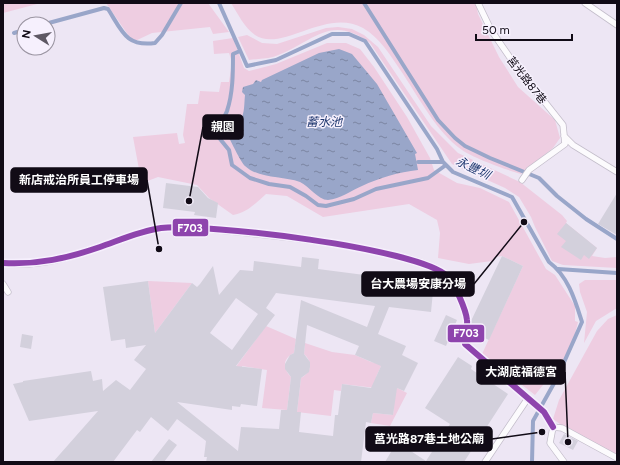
<svg xmlns="http://www.w3.org/2000/svg" width="620" height="465" font-family="Figtree,'Noto Sans TC',sans-serif">
<style>
.green{fill:#eecde1}
.water{fill:url(#water-ripples)}
.lines{fill:none;stroke-linecap:round;stroke-linejoin:round}
.stream{stroke:#99a6c9;stroke-width:4}
.building{fill:#d3d0dc;fill-rule:evenodd}
.lane-casing{stroke:#c3bdca;stroke-width:7}
.lane{stroke:#fcfbfd;stroke-width:5.5}
.bus-1-casing{stroke:#f6f0fd;stroke-width:9}
.bus-1{stroke:#8e44ad;stroke-width:6}
.labels{text-anchor:middle;stroke-width:3;stroke-linejoin:round;paint-order:stroke}
.street-label{font-size:11px;fill:#110b16;stroke:#f6f0fd}
.water-label{font-size:12px;font-style:italic;fill:#1e366e;stroke:#f6f0fd}
.leader{fill:none;stroke:#110b16;stroke-width:1.5}
.callout-dot{fill:#110b16;stroke:#f6f0fd;stroke-width:1.5}
.callout{fill:#110b16;stroke:#110b16;stroke-width:1.5}
.callout-label{font-size:12px;text-anchor:middle;font-weight:bold;fill:#fff}
.line-badge{stroke:#f6f0fd;stroke-width:1.5}
.badge-label{font-size:11px;text-anchor:middle;font-weight:bold;fill:#fff}
</style>
<defs>
<pattern id="water-ripples" width="26" height="14" patternUnits="userSpaceOnUse"><rect width="26" height="14" fill="#99a6c9"/><path d="M2 4q2-2 4 0t4 0M15 11q2-2 4 0t4 0" fill="none" stroke="#7b85a2"/></pattern>
</defs>
<rect width="100%" height="100%" fill="#ede6f4"/>
<path class="green" d="M3,3H41L3,13Z
M106,3H208L229,32L213,34L210,27L152,33L133,42Z
M231,3H476L478,14L499,57L518,87L555,120L560,138L553,148L521,174C507,170 473,158 462,150C437,133 418,96 401,71C390,55 380,38 363,28C326,7 282,53 255,35C244,27 238,14 231,3Z
M338,27L352,29L364,35L378,47L431,126L458,153L520,182L562,215L567,221L566,223L597,248L592,256L605,258L617,257V268L563,265L552,261L535,227L531,217L519,197L505,188L452,164L370,43C329,12 312,44 273,57C265,59 256,59 249,60L238,37L247,35L262,43L277,44L326,28Z
M233,38L244,68L249,71L276,64L327,43H346L360,49L374,67L407,117L430,158L434,170L457,183L480,188L509,202L546,269L555,275L575,306V321L578,322L571,350L535,395L482,354L523,266L502,256L495,257L492,261L469,264L438,258L440,233L437,220L409,204L323,217L287,196L266,194C256,203 247,213 233,215L209,198L197,185L158,177L145,182L141,180L133,137L177,133L179,144L185,143L183,135L187,104H198L200,91L219,92L221,82H229L232,62L229,53L214,54L213,41Z
M585,280H617V308L596,321L584,343L587,312L580,292L579,284Z
M148,281L192,283L155,333Z
M617,315V455L564,427L553,419L559,400L597,331L608,319Z
M266,326L296,339L294,353C283,358 282,368 291,377L287,410L262,408L267,370L242,366V368H235Z
M305,343L332,352L355,355L371,362L382,364L376,377L407,393L390,426L371,423L373,413L393,415L394,406L376,388L342,384L341,391L334,390L331,416L297,412L301,378C312,372 313,362 304,354Z"/>
<path class="water" d="M339,49L352,54L377,84L417,153L415,154L418,170C399,172 379,178 362,186C352,190 340,199 328,200C318,200 309,186 300,182C283,176 259,179 245,166C240,161 231,141 227,134C230,128 236,126 240,120C245,114 244,103 245,95L242,92L243,87L253,84L256,80L261,82L262,80L319,53Z"/>
<g class="lines">
<path class="stream" d="M219,3L247,66L276,60L332,34H349L365,41L437,149L443,162L453,172L512,197L549,262C568,276 575,300 582,322L557,378L533,421L532,462
M364,3L438,120L455,138L465,146L490,158L539,178L557,196L586,219L617,239
M45,24L104,8L108,9C122,31 126,47 155,43L162,35L181,3
M14,33L24,30
M240,51L233,54C233,73 233,93 227,111C224,119 218,125 216,134L229,150L232,165L250,178L269,184L290,187L306,196L318,205L326,206L354,199L376,189L428,178L446,165
M418,162H443
M558,269L617,273"/>
</g>
<path class="building" d="M166,183L198,187L208,198L218,203L216,218L194,215L195,212L163,208Z
M617,193V235L598,224Z
M566,223L597,248L589,259L584,255L581,260L561,247L566,241L557,234Z
M502,256L523,266L489,340L470,331L471,321Z
M302,257L319,259L318,269L380,277L381,274L402,276V278L434,281L431,312L389,307L378,334L406,346L402,355L418,363L404,391L397,388L393,415L373,413L371,423L366,422L361,462H206L207,457H204L206,441L177,419L168,431L151,417L140,432L137,430L113,462H53L98,411L29,421L13,384L23,382V381L91,371L93,381L102,379L103,391L116,380L130,390L146,369L134,360L146,345L126,348L125,339L111,341L103,287L148,281L155,333L192,283L197,287L200,284L213,266L219,295L240,270L253,271L254,261L301,267ZM276,293L375,306L367,327L301,300L294,353L290,355L285,364V369L291,377L287,410H281L279,429L241,427L238,451L177,402L232,410V406L240,407L241,404L257,406L262,369L236,366L275,315L266,308ZM236,298L258,314L232,350L210,333ZM307,325L359,346L355,355L381,366L371,388L342,384L338,415H335L333,436L299,432L301,412H297L301,378L309,372L310,367V362L304,354Z
M446,315L457,320L446,346L434,341Z
M22,334L33,336L31,349L20,347Z
M458,357L472,366L471,369L508,394L464,462H385L397,442L426,461L450,424L425,408Z
M564,434L578,441L573,450L559,443Z
M169,439L177,445L164,462H151Z"/>
<g class="lines">
<g class="lane-casing">
<path id="lane" d="M478,3L491,30L513,62L563,125L565,144L529,170L522,180
M585,3L617,25
M564,136L573,145L617,172
M3,263C60,270 103,241 156,229C165,227 175,228 184,227C229,231 423,247 447,276C453,283 467,313 467,321C467,329 464,335 465,344L544,412L553,427
M3,284L8,292
M553,427L562,428L617,458
M553,427L550,443L564,462
M485,462L528,398"/>
</g>
<use href="#lane" class="lane"/>
<g class="bus-1-casing">
<path id="bus-1" d="M3,263C38,265 68,258 100,247C120,240 140,231 161,228C205,223 418,248 447,276C455,284 466,310 467,320C468,328 464,336 465,344L544,412L553,427"/>
</g>
<use href="#bus-1" class="bus-1"/>
</g>
<g class="labels">
<g class="street-label">
<text transform="translate(527 80) rotate(52)" y="4">莒光路87巷</text>
</g>
<g class="water-label">
<text x="324" y="126">蓄水池</text>
<text transform="translate(473 168) rotate(26)" y="4">永豐圳</text>
</g>
</g>
<path class="leader" d="M189 201L203 127M159 249L147 180M524 222L474 284M568 442L565 372M542 432L492 439"/>
<g class="callout-dot">
<circle cx="189" cy="201" r="4"/>
<circle cx="159" cy="249" r="4"/>
<circle cx="524" cy="222" r="4"/>
<circle cx="568" cy="442" r="4"/>
<circle cx="542" cy="432" r="4"/>
</g>
<g class="callout">
<rect x="203" y="115" width="40" height="24" rx="4"/>
<rect x="11" y="168" width="136" height="24" rx="4"/>
<rect x="362" y="272" width="112" height="24" rx="4"/>
<rect x="477" y="360" width="88" height="24" rx="4"/>
<rect x="366" y="427" width="126" height="24" rx="4"/>
</g>
<g class="callout-label">
<text x="223" y="131">親園</text>
<text x="79" y="184">新店戒治所員工停車場</text>
<text x="418" y="288">台大農場安康分場</text>
<text x="521" y="376">大湖底福德宮</text>
<text x="429" y="443">莒光路87巷土地公廟</text>
</g>
<g class="line-badge">
<rect x="172" y="218" width="37" height="19" rx="4" fill="#8e44ad"/>
<rect x="447" y="324" width="38" height="19" rx="4" fill="#8e44ad"/>
</g>
<g class="badge-label">
<text x="190" y="232">F703</text>
<text x="466" y="337">F703</text>
</g>
<rect width="620" height="465" fill="none" stroke="#110b16" stroke-width="8"/>
<g transform="translate(36 36) rotate(281)"><circle r="19" fill="#f6f0fd" stroke="#9a94a1"/>
<path d="M0-3L7 15L0 10L-7 15Z" fill="#5e5864"/>
<text y="-6" font-size="11" font-weight="bold" text-anchor="middle" fill="#110b16">N</text>
</g>
<path d="M476 34v6h96v-6" fill="none" stroke="#110b16" stroke-width="2"/>
<text x="482" y="34" font-size="12" fill="#110b16" stroke="#f6f0fd" stroke-width="3" paint-order="stroke">50 m</text>
</svg>
